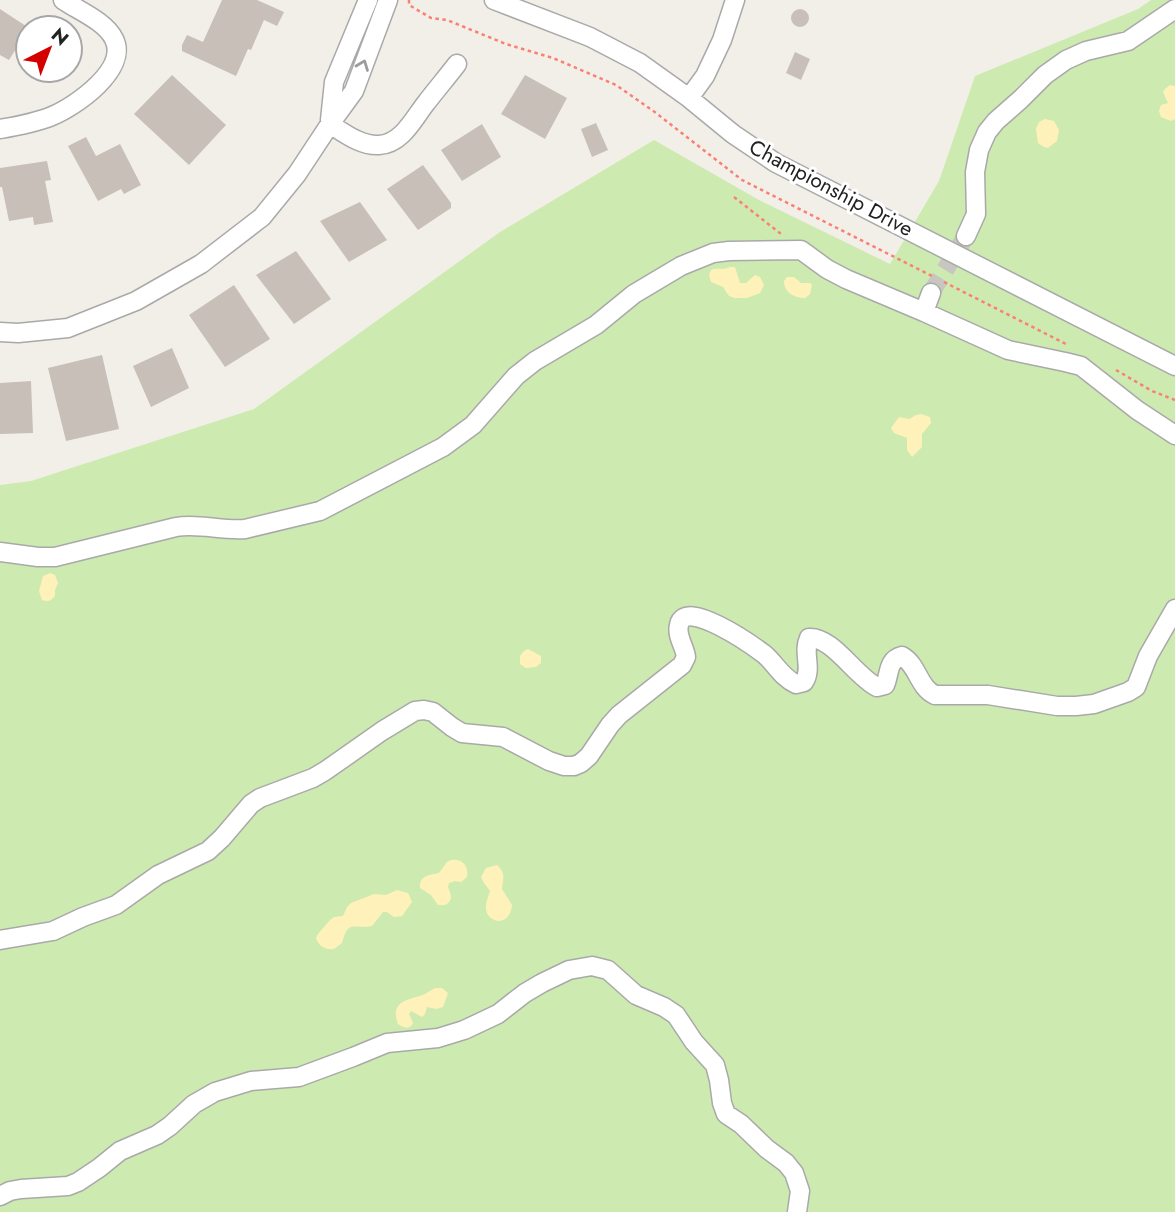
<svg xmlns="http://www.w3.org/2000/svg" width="1175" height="1212" font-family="Jost,sans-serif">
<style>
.grass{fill:#cdebb0}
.sand{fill:#fff1ba}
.building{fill:#c7bfb8}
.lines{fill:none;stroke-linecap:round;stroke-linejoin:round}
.minor-tunnel{stroke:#c8c6c1;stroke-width:18;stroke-dasharray:18 9;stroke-linecap:butt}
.minor-casing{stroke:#a9a9a9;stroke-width:21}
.path{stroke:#fa8072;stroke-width:2.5;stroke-dasharray:3.5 3.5;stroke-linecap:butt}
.minor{stroke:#fff;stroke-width:18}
.oneway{stroke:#9c9c9c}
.labels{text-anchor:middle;stroke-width:6;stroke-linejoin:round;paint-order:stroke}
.street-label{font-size:21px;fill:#222;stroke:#fff}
</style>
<rect width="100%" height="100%" fill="#f2efe9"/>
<path class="grass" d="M1151,0H1175V1212H0V485L31,481L254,409L500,232L654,140L759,200L890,264L939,181L975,76L1138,9Z"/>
<path class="sand" d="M1170,85L1175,86V119L1171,121L1161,117L1159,111L1161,105L1168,103L1163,92L1165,89Z
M1045,119L1054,121L1059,130L1057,141L1048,148L1044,147L1038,143L1036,129L1039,122Z
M730,267H735L740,283H746L755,275L760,277L764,285L760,293L747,298H735L729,296L723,287L711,282L709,275L711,270C718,267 723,271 730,267Z
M787,277H794L801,283H810L812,285L810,294L805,298C794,298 784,292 784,281Z
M921,414L930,417L931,423L922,434V447L912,457L907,450V438L894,433L891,428L899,417L909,419L916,415Z
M50,573L55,575L58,583L55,590V596C51,601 48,602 42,600L39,591L43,576Z
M528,649L541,656V663L536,667L526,668L520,664V656L524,651Z
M451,860C462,858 469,866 467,877L461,882L455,881L449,883L448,887C451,895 454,900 445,905H438L431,895L420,888C419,876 429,875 439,873L447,862Z
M497,865C506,873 503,878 502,889L512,905C510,927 488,924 486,909C485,903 489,896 490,891L484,883L481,877L486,868Z
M397,890L408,893L412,902L402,916L394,917L387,912H383L372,926C353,930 349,918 342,943L334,949C326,950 319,947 316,938L318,934L330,920L334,917L343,916L347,907L351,903L374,894L386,895Z
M435,988H442L448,993L443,1007L436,1009L427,1007L425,1014L422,1017L411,1011L409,1014L413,1023C410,1030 403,1028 398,1024C389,1000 410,1000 425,994C428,992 432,990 435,988Z"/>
<path class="building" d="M222,0H257L284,12L277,26L264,20L251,50L248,49L236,76L182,51V45L187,35L203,42Z
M791 18a9 9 0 1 1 18 0a9 9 0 1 1-18 0Z
M0,9L29,28L9,60L0,55Z
M795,52L810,59L801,80L786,73Z
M172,75L226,125L189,165L134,114Z
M525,75L567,98L545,139L501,114Z
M596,123L608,150L592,157L581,129Z
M482,124L501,157L462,181L441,150Z
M86,137L96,156L120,144L141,185L124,194L121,189L98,201L68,146Z
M47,161L51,180L45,181L53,222L34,225L33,217L9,221L2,187H0V168Z
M423,165L451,203V208L418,230L387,189Z
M360,202L387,240L349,262L320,221Z
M296,251L331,299L294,324L256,275Z
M234,285L270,339L225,367L189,315Z
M172,348L189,388L151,407L133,366Z
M102,355L119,429L66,441L48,368Z
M31,381L33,433L0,434V383Z"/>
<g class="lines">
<path class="minor-tunnel" d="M931,293L966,236"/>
<g class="minor-casing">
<path id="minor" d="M494,0L590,37L640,63L689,98L733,134L776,163L1175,366
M689,98L705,76L722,40L735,0
M330,120L334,82L368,0
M330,124C344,133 361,146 379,145C402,144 414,118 426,103C436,90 447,77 457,64
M0,129C18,126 35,123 52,116C76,106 129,69 114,39C105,21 79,11 63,0
M966,236L976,214L975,172L979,150L987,132L996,121L1021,99L1045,75L1066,60L1086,51L1128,41L1175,9
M924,312L931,293
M0,332L18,333L68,328L136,301L201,264L262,217L297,174L330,124L354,91L388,0
M0,552L38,557H55L176,527C199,523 222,531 245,529L320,511L443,447L473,425L516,376L535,361L596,325L634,294L681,266L713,253L729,251L801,250L827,269L846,279L924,312L1008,350L1065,362L1081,366L1137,410L1175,435
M0,940L53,931L83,917L116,905L158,875L208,851L222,838L251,804L260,798L313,778L325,771L382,731L415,711L424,710L433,712L452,727L462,733L503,737L549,761L564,766H574L581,763L589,756L610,725L619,715L682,665L686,657C685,647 676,636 679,625C684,597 752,645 764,654C775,663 782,678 796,684L804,682C813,668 802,653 809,638C832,636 856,677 877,687L885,685C890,674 887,660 902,656C918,665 918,687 935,695H988L1057,706H1076L1094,704L1128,692L1136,687L1148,656L1175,609
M0,1196L10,1191L21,1189L68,1186L78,1182L99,1168L120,1151L157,1135L170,1126L194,1104L215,1092L251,1081L299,1077L353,1057L387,1043L438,1038L464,1030L498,1014L525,993L542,983L569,970L592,966L608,970L636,995L664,1007L676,1015L694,1042L715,1065L719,1080L722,1103L726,1114L741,1124L767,1149L786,1163L794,1173L800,1191L797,1212"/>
</g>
<path class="path" d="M409,0V5L431,18L447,20L506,44L553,58L616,85L656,113L742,180L932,276
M734,197L781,234
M944,282L1066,344
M1116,370L1152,391L1175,400"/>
<use href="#minor" class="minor"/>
</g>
<defs><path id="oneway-chevron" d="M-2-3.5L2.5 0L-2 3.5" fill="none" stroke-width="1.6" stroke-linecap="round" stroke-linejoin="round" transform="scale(1.75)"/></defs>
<use class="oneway" href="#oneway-chevron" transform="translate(363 65) rotate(-69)"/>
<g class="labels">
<g class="street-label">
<text transform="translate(831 188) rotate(28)" y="7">Championship Drive</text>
</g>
</g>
<g transform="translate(49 49) rotate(42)"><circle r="33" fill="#ffffff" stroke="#a7a7a7" stroke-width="2"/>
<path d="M0-5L12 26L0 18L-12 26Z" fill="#d40000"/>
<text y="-10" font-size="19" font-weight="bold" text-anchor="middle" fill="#222222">N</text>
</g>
</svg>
